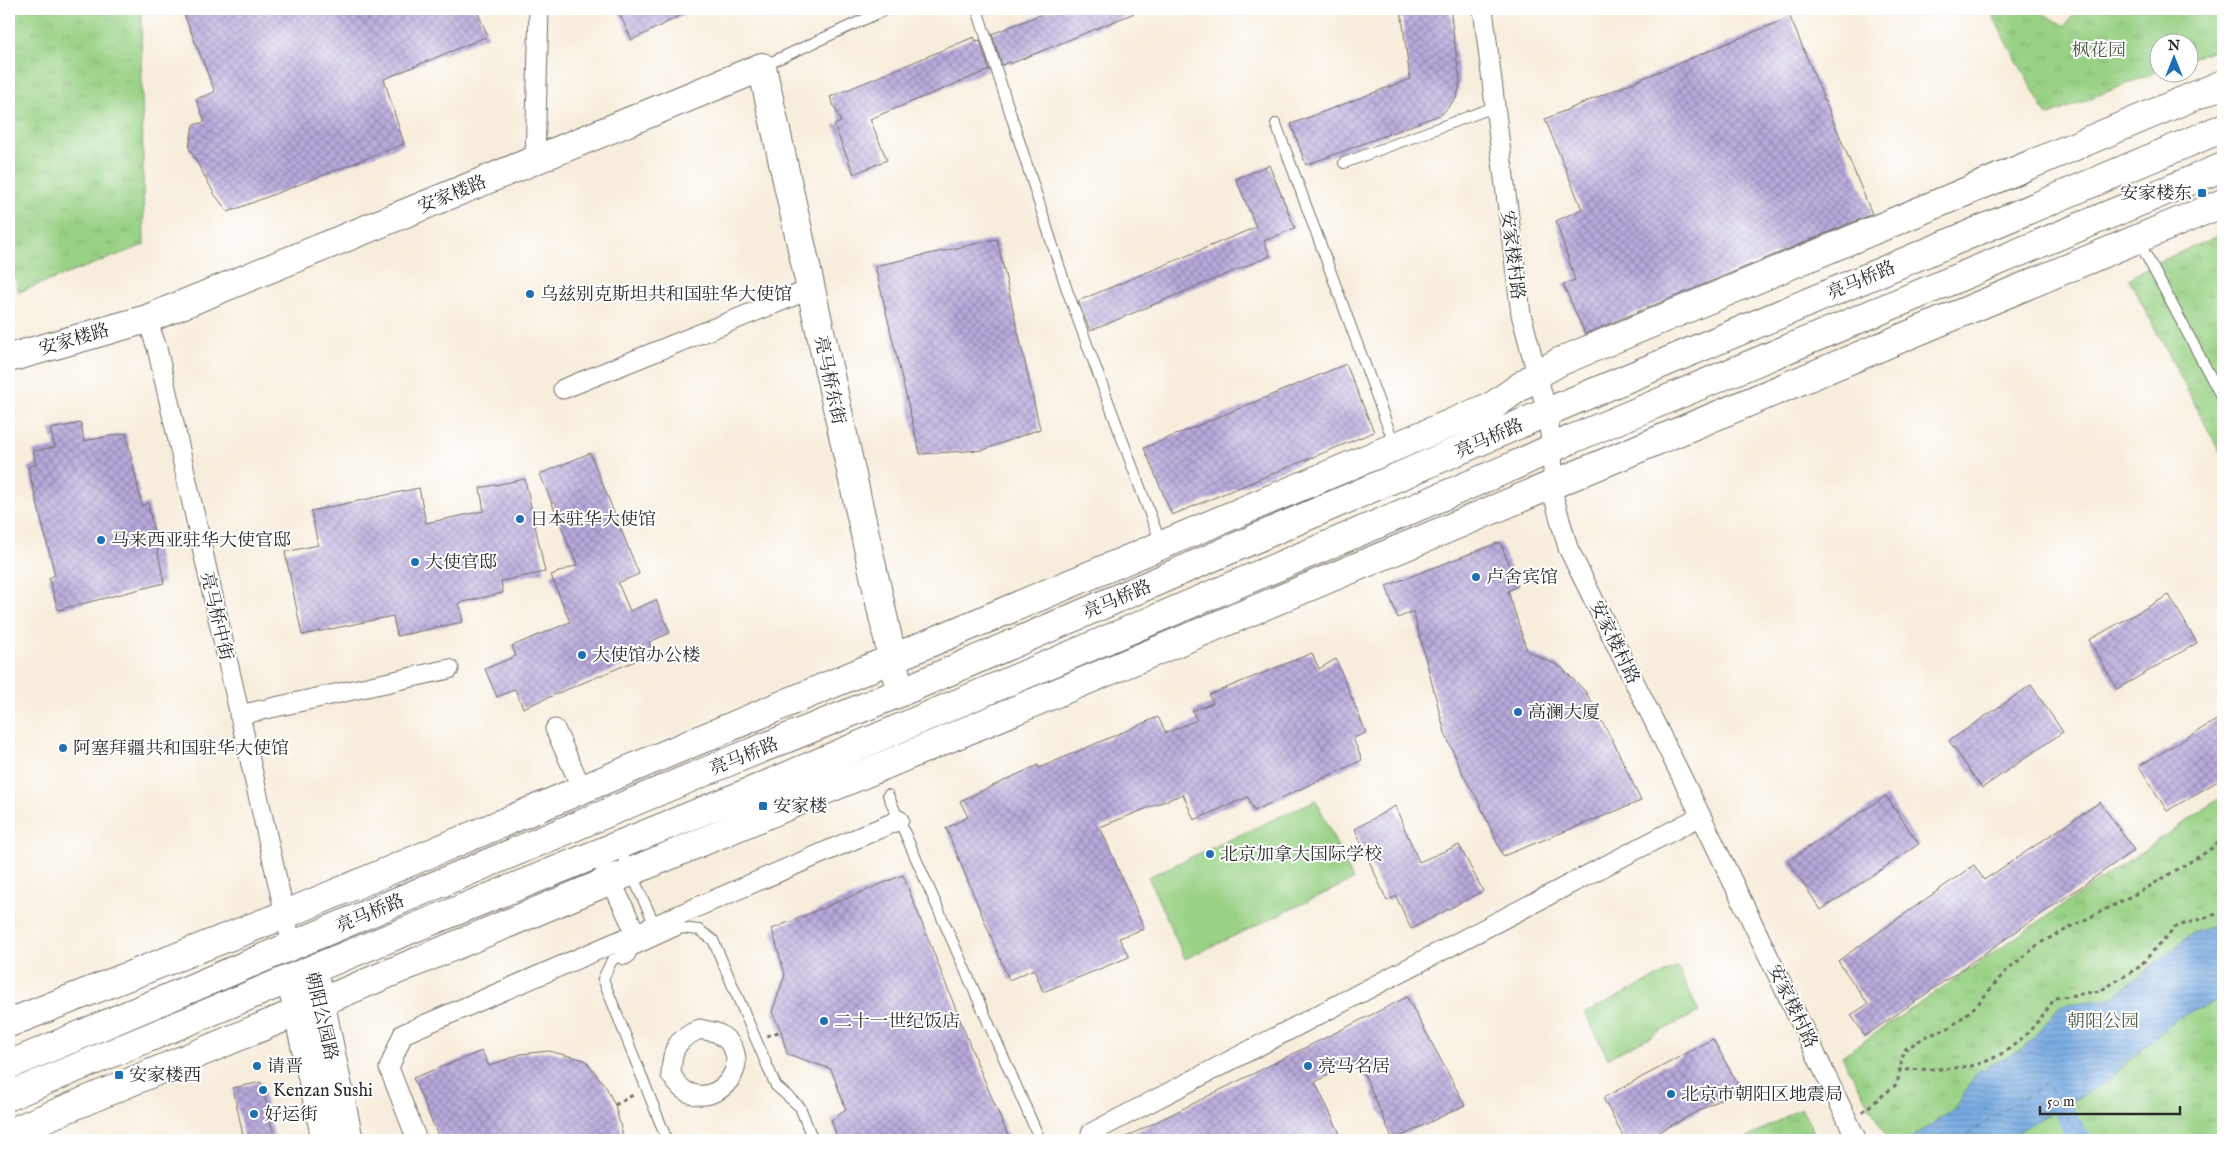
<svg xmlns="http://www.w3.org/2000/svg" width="2232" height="1149" font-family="'IM FELL English','Noto Serif SC',serif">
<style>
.grass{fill:url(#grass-tufts);stroke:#627e58}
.pitch{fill:#99d285;stroke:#627e58}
.water{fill:url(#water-rules);stroke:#4f6a86}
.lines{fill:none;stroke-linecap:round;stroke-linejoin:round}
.canal{stroke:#73a8e0;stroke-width:20}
.ferry{stroke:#485d73;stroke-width:1;stroke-dasharray:6 5;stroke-linecap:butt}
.building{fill:url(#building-cross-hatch)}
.lane-casing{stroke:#726f69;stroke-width:12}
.street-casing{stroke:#726f69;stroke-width:21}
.secondary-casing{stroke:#726f69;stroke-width:30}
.path{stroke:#726f69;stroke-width:3;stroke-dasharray:4 4;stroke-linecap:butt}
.lane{stroke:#fff;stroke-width:10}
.street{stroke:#fff;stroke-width:19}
.secondary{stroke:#fff;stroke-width:28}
.poi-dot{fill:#1f6fb2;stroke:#fff;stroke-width:2}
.labels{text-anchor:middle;stroke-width:4;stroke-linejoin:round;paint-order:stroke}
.park-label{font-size:18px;fill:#4c5d46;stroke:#fff}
.poi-label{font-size:18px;fill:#2b2b2b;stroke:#fff;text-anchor:start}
.street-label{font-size:18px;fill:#2b2b2b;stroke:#fff}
</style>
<defs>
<pattern id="grass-tufts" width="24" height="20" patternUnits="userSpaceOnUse" patternTransform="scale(1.25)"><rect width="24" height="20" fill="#99d285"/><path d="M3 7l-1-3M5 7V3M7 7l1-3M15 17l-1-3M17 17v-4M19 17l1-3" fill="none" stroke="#84b473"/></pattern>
<pattern id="water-rules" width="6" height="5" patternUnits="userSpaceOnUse" patternTransform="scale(1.25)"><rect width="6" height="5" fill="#73a8e0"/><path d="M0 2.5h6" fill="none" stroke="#5f89b6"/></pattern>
<pattern id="building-cross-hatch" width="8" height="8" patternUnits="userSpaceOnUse" patternTransform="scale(1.25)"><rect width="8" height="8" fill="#b8a9dc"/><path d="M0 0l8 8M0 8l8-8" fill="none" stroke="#968ab3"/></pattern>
</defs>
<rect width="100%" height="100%" fill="#fff"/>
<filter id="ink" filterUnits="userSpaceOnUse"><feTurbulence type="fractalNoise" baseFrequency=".02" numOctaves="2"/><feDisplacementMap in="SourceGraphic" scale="10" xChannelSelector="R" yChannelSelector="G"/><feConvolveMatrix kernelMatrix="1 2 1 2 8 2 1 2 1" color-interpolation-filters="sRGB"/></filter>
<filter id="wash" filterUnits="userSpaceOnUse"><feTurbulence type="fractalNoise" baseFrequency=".0096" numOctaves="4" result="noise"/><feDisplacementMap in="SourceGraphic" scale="20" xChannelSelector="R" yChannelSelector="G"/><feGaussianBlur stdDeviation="1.12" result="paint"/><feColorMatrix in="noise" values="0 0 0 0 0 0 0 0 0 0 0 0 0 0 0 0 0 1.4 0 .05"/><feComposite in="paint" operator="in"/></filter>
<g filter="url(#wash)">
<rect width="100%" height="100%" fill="#f7eddc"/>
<path class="grass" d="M9,9H141L144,245L19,292L9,256Z
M1989,9H2035L2065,26L2078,9H2223V46L2190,59V42H2160L2159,71L2047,116Z
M2223,234V458L2129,279L2151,265Z
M2223,796V1140H1888L1842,1056Z
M1801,1108L1818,1140H1744Z"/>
<path class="pitch" d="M1316,800L1353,880L1185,959L1148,877Z
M1677,967L1699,1012L1608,1058L1585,1013Z"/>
<path class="water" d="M2223,922V999L2177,1018L2103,1084L2002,1140H1908L1956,1108L1977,1072L2024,1049L2061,1005L2112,998L2193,933Z"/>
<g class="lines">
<path class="canal" d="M2048,1085L2081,1140"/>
<path class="ferry" d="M1958,1140L2047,1083L2081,1140"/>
</g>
<g id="blocks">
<path class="building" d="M182,9H476L488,36L384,79L404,144L228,212L215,195L189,148L193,125L205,122L196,99L215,92Z
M617,9H694L632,40Z
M1055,9H1144L1010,64L1009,62L1002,65L992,34Z
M1401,9H1450L1460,82L1457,97L1442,114L1306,165L1291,124L1410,79Z
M1790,17L1872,214L1585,334L1563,284L1575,280L1556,221L1582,209L1545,119Z
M974,37L976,41L980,40L989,70L870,119L887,160L854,174L834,125L841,122L830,97Z
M1269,165L1295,228L1264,241L1270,256L1090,331L1078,301L1256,227L1236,179Z
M997,239L1040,429L983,450L920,454L875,266Z
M1346,364L1374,432L1172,515L1144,448Z
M81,423L84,441L126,433L142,506L148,503L164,583L58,610L49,578L55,575L28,467L36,464L33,451L55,447L50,429Z
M590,453L639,574L618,583L630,611L656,600L670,633L649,642L654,653L523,708L515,689L497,697L485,669L516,656L512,646L570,622L551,575L577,565L540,474Z
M525,479L545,572L501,581L503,593L459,603L463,622L397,636L393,616L302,635L285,552L318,545L311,511L419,488L426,523L484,511L480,488Z
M1500,542L1518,586L1508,591L1527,651L1561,667L1585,691L1615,745L1641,801L1503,856L1477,798L1464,777L1445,733L1413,611L1398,618L1386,586Z
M2169,595L2197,643L2117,689L2089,640Z
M1312,653L1319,669L1336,659L1366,733L1353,738L1362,760L1254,811L1248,797L1194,820L1183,794L1100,827L1144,929L1119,938L1129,957L1043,992L1034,969L1009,980L946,828L968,817L960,801L1038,765L1039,768L1158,717L1166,733L1197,720L1192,711L1213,703L1209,695Z
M2031,685L2063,732L1982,788L1949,741Z
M2223,716V778L2167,811L2139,766Z
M1886,796L1919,844L1821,910L1788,861Z
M2100,802L2134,850L1865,1036L1851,1015L1868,1004L1838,961L1974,865L1984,880Z
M1395,806L1419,862L1459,845L1483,891L1411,929L1396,896L1387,901L1355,829Z
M903,875L977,1063L1010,1140H838L831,1120L846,1110L831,1069L787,1054L781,1031L772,1012L785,975L772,929Z
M1407,997L1465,1105L1393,1140L1358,1060L1315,1082L1343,1140H1120Z
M1713,1039L1740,1089L1644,1140H1625L1603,1098Z
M482,1051L489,1066L521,1054L549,1051L585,1060L606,1087L615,1105L624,1140H440L413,1078Z
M261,1082L275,1140H244L233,1088Z"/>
</g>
</g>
<g filter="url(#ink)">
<use href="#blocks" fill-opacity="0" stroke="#726f69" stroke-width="1"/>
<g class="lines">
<g class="lane-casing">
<path id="lane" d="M977,9L1067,290L1161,544
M763,66L887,9
M1276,124L1395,446
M1344,163L1494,107
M2138,240L2223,400
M888,795L1040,1140
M619,847L655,925L659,927
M667,1140L603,979L612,960L682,928L699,930L713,940L776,1086L800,1107L811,1135V1140
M2222,1140L2223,1139"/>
</g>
<g class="street-casing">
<path id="street" d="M1483,9L1521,314L1547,412L1552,448L1554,498L1568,548L1701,816L1857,1140
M535,160L539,9
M147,319L157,348L292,946
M563,389L811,289
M239,715L449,669
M555,729L582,789
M599,855L636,934L625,955
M700,1029C706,1031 714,1031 719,1034C760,1059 718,1112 684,1090C679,1087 675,1080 671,1075C672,1049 675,1040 700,1029Z
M1091,1133L1701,816
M417,1140L389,1068L403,1034L899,820"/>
</g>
<g class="secondary-casing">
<path id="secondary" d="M9,358L147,319L762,67L896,675
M317,986L349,1140
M294,995L326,1140
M9,1023L284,915L1494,405L1538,374L1559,362L2223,84
M9,1065L728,762L899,693L1566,404L2223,128
M9,1096L313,969L757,789L1511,467L1572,439L2223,167
M9,1133L2223,203"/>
</g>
<path class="path" d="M767,1036L781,1031
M1898,1070C1922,1069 1961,1070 1982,1063C2015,1051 2037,1025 2055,998L2100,991L2139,967L2175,927L2223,912
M615,1105L635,1094
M1862,1112L1897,1084L1904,1050L1925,1037L1951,1027L1977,1005L2004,973L2040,943L2145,889L2208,851L2223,839
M1822,1140L1830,1136L1832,1140"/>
<use href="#lane" class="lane"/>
<use href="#street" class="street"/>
<use href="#secondary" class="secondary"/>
</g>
</g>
<g class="poi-dot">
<rect x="2197" y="188" width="10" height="10" rx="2.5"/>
<circle cx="530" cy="294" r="5"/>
<circle cx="520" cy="519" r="5"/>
<circle cx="101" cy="540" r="5"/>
<circle cx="415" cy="562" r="5"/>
<circle cx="1476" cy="577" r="5"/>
<circle cx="582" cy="655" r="5"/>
<circle cx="1518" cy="712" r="5"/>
<circle cx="63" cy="748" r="5"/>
<rect x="758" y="801" width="10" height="10" rx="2.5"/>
<circle cx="1210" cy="854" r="5"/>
<circle cx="824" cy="1021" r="5"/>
<circle cx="257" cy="1066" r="5"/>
<circle cx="1308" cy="1066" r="5"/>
<rect x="114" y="1070" width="10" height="10" rx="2.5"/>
<circle cx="263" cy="1090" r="5"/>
<circle cx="1671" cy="1094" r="5"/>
<circle cx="254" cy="1114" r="5"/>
</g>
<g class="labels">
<g class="park-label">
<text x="2099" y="56">枫花园</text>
<text x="2103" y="1027">朝阳公园</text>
</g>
<g class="poi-label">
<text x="2192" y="199" text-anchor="end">安家楼东</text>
<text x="540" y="300">乌兹别克斯坦共和国驻华大使馆</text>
<text x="530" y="525">日本驻华大使馆</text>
<text x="111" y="546">马来西亚驻华大使官邸</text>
<text x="425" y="568">大使官邸</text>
<text x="1486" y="583">卢舍宾馆</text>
<text x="592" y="661">大使馆办公楼</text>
<text x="1528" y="718">高澜大厦</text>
<text x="73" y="754">阿塞拜疆共和国驻华大使馆</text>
<text x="773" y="812">安家楼</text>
<text x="1220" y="860">北京加拿大国际学校</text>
<text x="834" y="1027">二十一世纪饭店</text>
<text x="267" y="1072">请晋</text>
<text x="1318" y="1072">亮马名居</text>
<text x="129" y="1081">安家楼西</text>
<text x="273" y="1096">Kenzan Sushi</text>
<text x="1681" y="1100">北京市朝阳区地震局</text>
<text x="264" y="1120">好运街</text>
</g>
<g class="street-label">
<text transform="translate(452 194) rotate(-22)" y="6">安家楼路</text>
<text transform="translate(1513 255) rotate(83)" y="6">安家楼村路</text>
<text transform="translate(1861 280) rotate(-23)" y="6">亮马桥路</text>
<text transform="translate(74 339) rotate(-16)" y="6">安家楼路</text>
<text transform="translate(830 380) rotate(78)" y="6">亮马桥东街</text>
<text transform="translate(1489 438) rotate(-24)" y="6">亮马桥路</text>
<text transform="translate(1117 599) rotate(-23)" y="6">亮马桥路</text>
<text transform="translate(217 616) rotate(77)" y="6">亮马桥中街</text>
<text transform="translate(1615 642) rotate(64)" y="6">安家楼村路</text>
<text transform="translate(744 756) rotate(-22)" y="6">亮马桥路</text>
<text transform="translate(370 913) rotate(-23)" y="6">亮马桥路</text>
<text transform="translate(1793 1006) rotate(64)" y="6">安家楼村路</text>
<text transform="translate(322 1016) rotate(77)" y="6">朝阳公园路</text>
</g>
</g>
<rect width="2232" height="1149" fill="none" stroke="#fff" stroke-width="30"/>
<g transform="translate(2174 58)"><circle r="24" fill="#ffffff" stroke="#aaaaaa"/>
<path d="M0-4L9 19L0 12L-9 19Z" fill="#1f6fb2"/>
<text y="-8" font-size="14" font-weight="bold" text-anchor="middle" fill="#2b2b2b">N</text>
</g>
<path d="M2040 1106v8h140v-8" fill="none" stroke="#2b2b2b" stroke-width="2.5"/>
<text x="2047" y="1106" font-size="15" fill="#2b2b2b" stroke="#ffffff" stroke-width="4" paint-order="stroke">50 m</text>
</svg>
